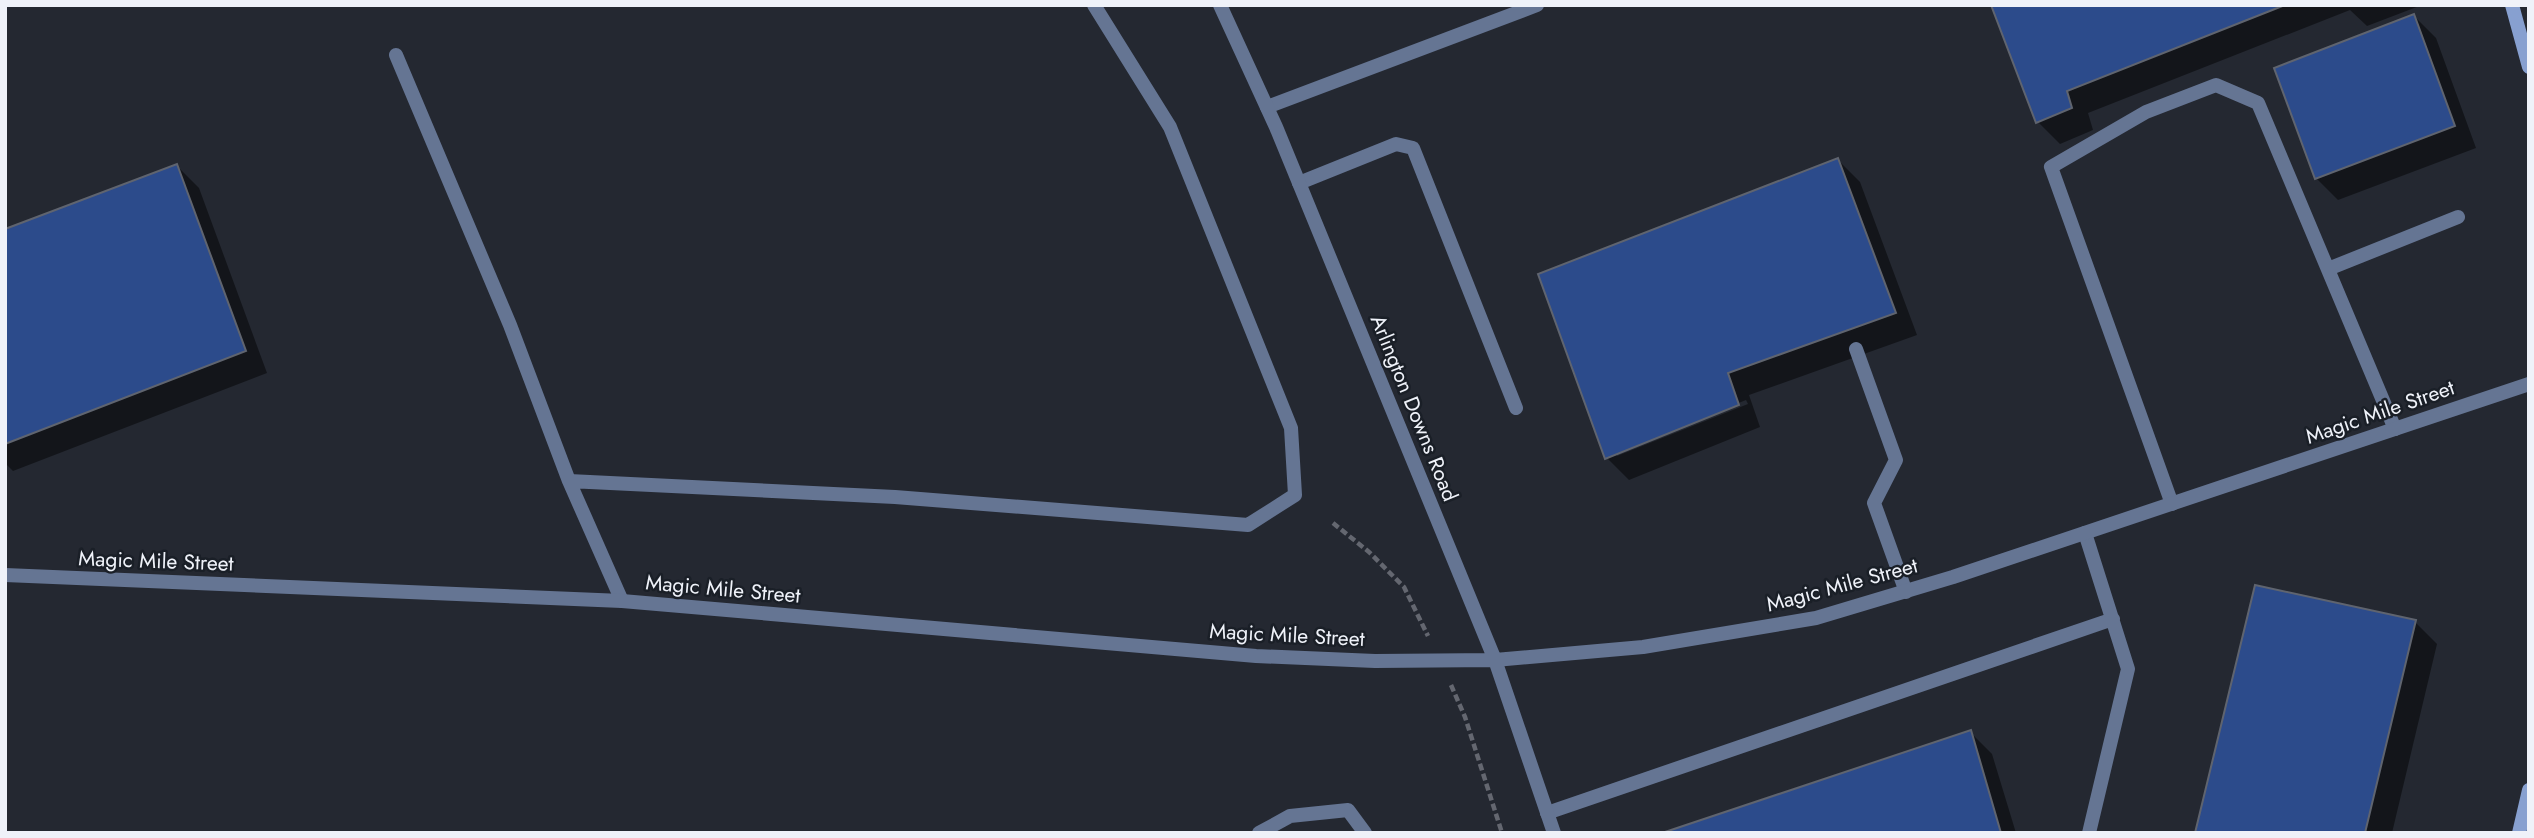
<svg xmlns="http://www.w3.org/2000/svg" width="2534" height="838" font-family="Jost,sans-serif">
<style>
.shadow{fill:#0007;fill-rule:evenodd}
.building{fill:#2c4b8b;stroke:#5f646f;stroke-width:2}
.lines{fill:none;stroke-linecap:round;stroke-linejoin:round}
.path{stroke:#646770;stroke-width:4.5;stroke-dasharray:7 3.5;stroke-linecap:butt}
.service{stroke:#657593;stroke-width:14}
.minor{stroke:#657593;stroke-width:14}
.secondary{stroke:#87a0d0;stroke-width:14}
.labels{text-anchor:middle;stroke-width:5;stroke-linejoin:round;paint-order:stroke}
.street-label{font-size:21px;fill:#eff2f9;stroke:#1a1f27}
</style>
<rect width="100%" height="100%" fill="#242831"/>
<path class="shadow" d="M1993,5H2422L2367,26L2350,10L2088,113L2093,130L2060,144L2038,122Z
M2414,16L2436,38L2476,148L2338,200L2316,178Z
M1838,160L1860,182L1917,335L1749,395L1760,427L1629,480L1607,458ZM1746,400L1748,404L1617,456V452Z
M177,166L199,188L267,373L13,471L5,463V231Z
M2415,622L2437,644L2392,833H2197Z
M1970,732L1992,754L2016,833H1667Z"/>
<path class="building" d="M1991,5H2285L2067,91L2072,108L2036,123Z
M2414,14L2455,126L2315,179L2274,68Z
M1838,158L1896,313L1728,373L1739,405L1605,459L1538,274Z
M177,164L246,351L5,444V229Z
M2255,585L2416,620L2365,833H2195Z
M1971,730L2001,833H1662Z"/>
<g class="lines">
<path class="path" d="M1333,523L1369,552L1404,587L1428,636
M1451,685L1465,717L1502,833"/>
<path class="service" d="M396,55L510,325L569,481L622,601
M1267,107L1537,5
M1299,183L1396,144L1413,148L1516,408
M2328,269L2458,217
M1856,349L1896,460L1874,503L1906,592
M569,481L895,497L1248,525L1295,495L1291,428L1170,127L1094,5
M2172,504L2051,167L2146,112L2216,85L2258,103L2395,429
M2085,533L2128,669L2089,833
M1547,813L2113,619
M1259,833L1290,816L1348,810L1365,833"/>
<path class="minor" d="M1220,5L1276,127L1495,660L1554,833
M5,575L622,601L1256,656L1375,661L1495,660L1643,647L1816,618L1953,577L2529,384"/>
<path class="secondary" d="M2512,5L2529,67
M2519,833L2529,790"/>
</g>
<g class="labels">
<g class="street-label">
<text transform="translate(1414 408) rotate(68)" y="7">Arlington Downs Road</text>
<text transform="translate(2380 412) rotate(-19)" y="7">Magic Mile Street</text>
<text transform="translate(156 561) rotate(2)" y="7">Magic Mile Street</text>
<text transform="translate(1842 585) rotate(-15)" y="7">Magic Mile Street</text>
<text transform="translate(723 589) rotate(5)" y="7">Magic Mile Street</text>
<text transform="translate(1287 635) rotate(3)" y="7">Magic Mile Street</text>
</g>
</g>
<rect width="2534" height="838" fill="none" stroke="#eff2f9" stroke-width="14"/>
</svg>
